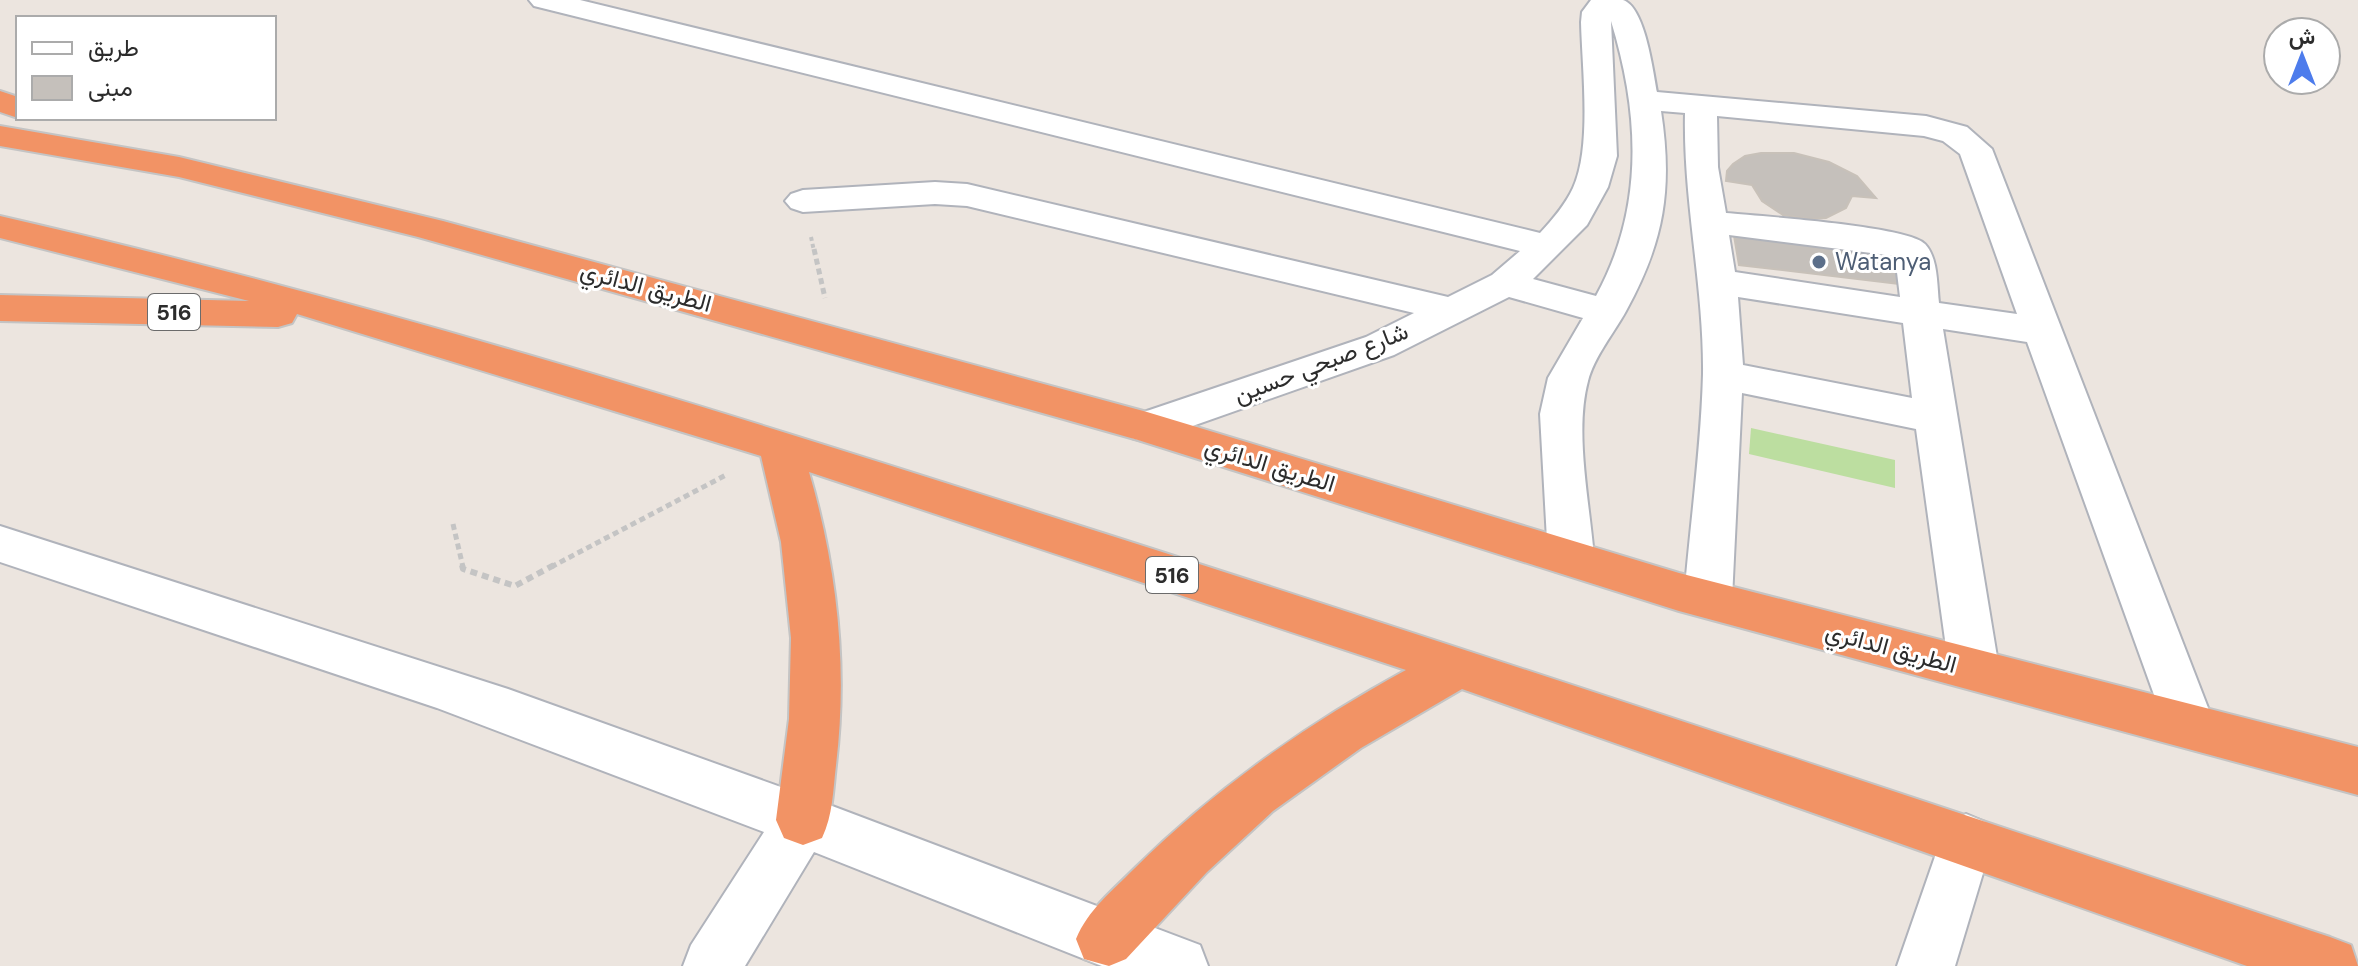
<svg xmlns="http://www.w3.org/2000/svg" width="2358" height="966" font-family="'DM Sans',Vazirmatn,sans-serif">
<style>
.green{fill:#bcdea0}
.building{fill:#c5c0bb;stroke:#c8c1b9;stroke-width:2}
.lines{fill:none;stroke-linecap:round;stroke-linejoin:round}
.minor-casing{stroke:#b0b3bb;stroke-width:4}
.highway-casing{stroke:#c4c4c4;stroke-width:4}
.path-far2{stroke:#c4c4c4;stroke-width:4;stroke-dasharray:4 3;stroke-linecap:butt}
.path-far1{stroke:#c4c4c4;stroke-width:5;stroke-dasharray:6 4;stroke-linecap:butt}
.path{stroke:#c4c4c4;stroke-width:6;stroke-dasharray:7 5;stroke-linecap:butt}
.minor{fill:#fff;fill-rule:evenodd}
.highway{fill:#f29365;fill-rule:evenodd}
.service-dot{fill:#5c6f8a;stroke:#fff;stroke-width:3}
.labels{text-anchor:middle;stroke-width:6;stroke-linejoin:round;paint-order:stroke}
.shield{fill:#fff;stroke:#6b6b6b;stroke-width:2}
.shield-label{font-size:22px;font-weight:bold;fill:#2c2c2c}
.service-label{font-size:24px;fill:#4e5e75;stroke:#fff;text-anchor:start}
.street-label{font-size:24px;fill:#2c2c2c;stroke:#fff}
</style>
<rect width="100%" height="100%" fill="#ece5df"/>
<path class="green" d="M1751,428L1895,460V488L1749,454Z"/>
<path class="building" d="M1761,153H1794L1829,162L1857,176L1876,198L1852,196L1846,208L1826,218L1810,219L1783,215L1762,201L1752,185L1726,181L1727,171L1733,164L1745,156Z
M1733,230L1891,248L1900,284L1739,265Z"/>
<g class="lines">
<g class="minor-casing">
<path id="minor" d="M529,0H580L1540,233C1553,219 1565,205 1573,188C1592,147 1582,68 1581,22L1582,12L1591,0C1600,0 1614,0 1623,0C1645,7 1653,71 1657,92L1926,116L1967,127L1992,149L2215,726L2207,742L2189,748L2171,742L2027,342L1943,329L1999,669L1992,684L1974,690L1956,684L1949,669L1916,429L1742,393L1732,599L1725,613L1708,618L1691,613L1684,599C1690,525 1701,449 1703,374C1704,287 1683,201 1685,113L1661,111C1673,189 1664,242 1626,311C1614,333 1594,357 1588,381C1574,433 1590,504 1594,558L1587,571L1571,576L1555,571L1548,558L1540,414L1548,378L1583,318L1509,297L1394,355L1147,442L1132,438L1126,427L1132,416L1366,337L1414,313L967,206L935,204L803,212L791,208L785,201L791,194L803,190L935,182L967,184L1448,297L1492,275L1520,251L534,6ZM1611,21C1640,115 1644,209 1596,296L1533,279L1587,225L1608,187L1617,156ZM1717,116L1924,136L1943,141L1960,154L2017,314L1939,303C1937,284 1938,258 1925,244C1909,226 1758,216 1726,213L1718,167ZM1729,235L1895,256L1900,297L1735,272ZM1738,297L1903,323L1912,398L1743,365Z
M0,526L508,689L803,795L1200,945L1208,966H1102L814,852L745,966H683L691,945L764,832L437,708L0,562Z
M1966,814L1985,822L1993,840L1955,966H1897L1947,822Z"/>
</g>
<g class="highway-casing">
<path id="highway" d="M0,91L18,97V118L0,112Z
M0,126L179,157L443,221L1147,412L1679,573L2358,747V795L1679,611L1138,440L418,237L179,177L0,146Z
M0,216C355,297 702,405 1049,516C1477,652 1904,794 2330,937L2351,945L2358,966H2247L1462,689L1361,748L1273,811L1207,872L1126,959L1109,966L1084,959L1076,939C1088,910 1112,891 1134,869C1216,788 1305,725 1406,670L809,472C837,568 848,666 836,765C833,790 833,815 822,838L803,845L784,838L776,820L789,719L791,638L781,542L761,456L297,314L292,323L278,327L0,321V295L249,301L0,238Z"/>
</g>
<path class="path-far2" d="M811,237L814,251"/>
<path class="path-far1" d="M814,249L825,298
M453,524L463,567
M551,567L726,475"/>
<path class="path" d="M462,565L463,569L515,586L554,565"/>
<use href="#minor" class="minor"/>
<use href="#highway" class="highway"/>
</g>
<circle class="service-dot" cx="1819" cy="262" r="8"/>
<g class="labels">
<g class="shield">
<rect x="148" y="294" width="52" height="36" rx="6"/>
<rect x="1146" y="557" width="52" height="36" rx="6"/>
</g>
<g class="shield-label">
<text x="174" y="320">516</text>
<text x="1172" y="583">516</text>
</g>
<g class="service-label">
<text x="1835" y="270">Watanya</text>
</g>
<g class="street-label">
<text transform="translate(646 287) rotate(15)" y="8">الطريق الدائري</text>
<text transform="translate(1321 363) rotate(-21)" y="8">شارع صبحي حسين</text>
<text transform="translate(1270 465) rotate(17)" y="8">الطريق الدائري</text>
<text transform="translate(1891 648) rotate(15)" y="8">الطريق الدائري</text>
</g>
</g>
<rect x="16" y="16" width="260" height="104" fill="#ffffff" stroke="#ababab" stroke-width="2"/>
<rect x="32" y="42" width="40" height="12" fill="#ffffff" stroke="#ababab" stroke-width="2"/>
<text x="88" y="56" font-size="24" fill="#2c2c2c">طريق</text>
<rect x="32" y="76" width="40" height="24" fill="#c5c0bb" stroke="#ababab" stroke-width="2"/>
<text x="88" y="96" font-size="24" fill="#2c2c2c">مبنى</text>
<g transform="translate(2302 56)"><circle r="38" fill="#ffffff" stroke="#ababab" stroke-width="2"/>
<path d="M0-6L14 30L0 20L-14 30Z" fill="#4d7cec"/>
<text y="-12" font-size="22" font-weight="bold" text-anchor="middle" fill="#2c2c2c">ش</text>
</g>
</svg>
